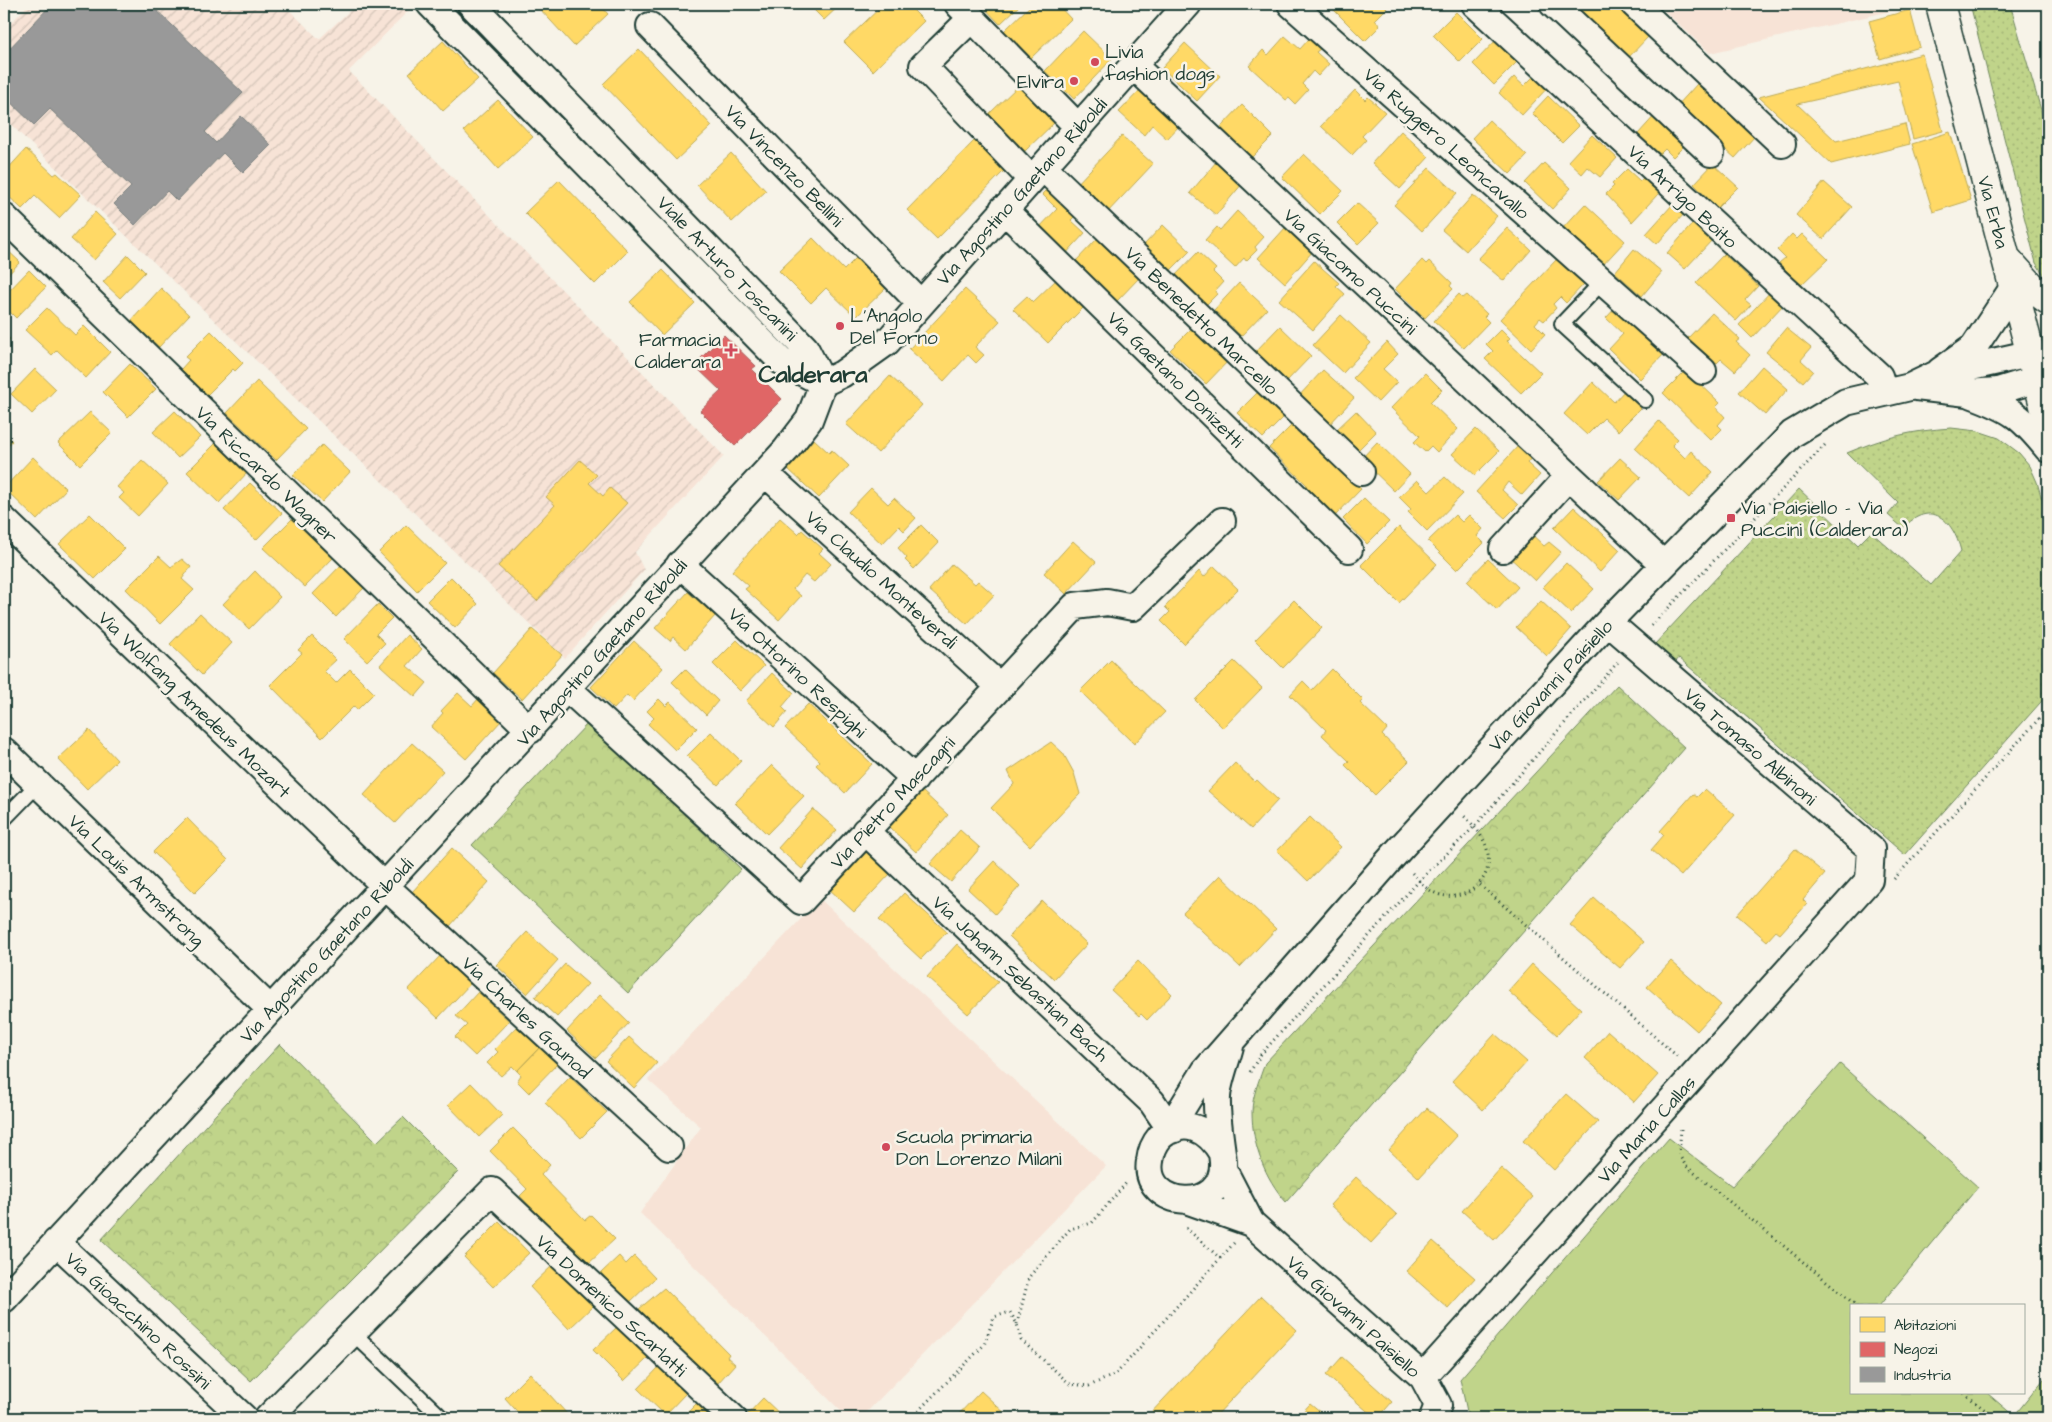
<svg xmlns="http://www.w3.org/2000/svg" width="2052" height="1422" font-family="'Architects Daughter',sans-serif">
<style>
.built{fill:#f7e3d6}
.industrial{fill:url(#industrial-furrows)}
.grass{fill:url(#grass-dots);stroke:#70885f}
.park{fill:url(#park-crowns);stroke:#70885f}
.garden{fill:#c0d48a;stroke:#70885f}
.homes{fill:#ffd966;stroke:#bcaa57}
.shops{fill:#e06666;stroke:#a65a57}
.industry{fill:#999;stroke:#747d7b}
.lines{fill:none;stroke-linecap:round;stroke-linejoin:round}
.lane-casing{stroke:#1f3d34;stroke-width:18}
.street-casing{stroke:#1f3d34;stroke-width:30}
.secondary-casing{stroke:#1f3d34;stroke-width:31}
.path{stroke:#1f3d34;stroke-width:3;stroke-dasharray:1 4;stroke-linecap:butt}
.lane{stroke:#f7f3e8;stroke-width:14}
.street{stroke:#f7f3e8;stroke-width:26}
.secondary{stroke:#f7f3e8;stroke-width:28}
.poi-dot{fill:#d1495b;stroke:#f7f3e8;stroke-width:2}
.labels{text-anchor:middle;stroke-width:5;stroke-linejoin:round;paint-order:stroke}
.poi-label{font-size:19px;fill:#1f3d34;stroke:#f7f3e8;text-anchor:start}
.street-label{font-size:19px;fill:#1f3d34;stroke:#f7f3e8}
.district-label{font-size:24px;font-weight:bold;fill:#1f3d34;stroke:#f7f3e8}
</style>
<defs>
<pattern id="industrial-furrows" width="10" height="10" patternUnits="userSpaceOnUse" patternTransform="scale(1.25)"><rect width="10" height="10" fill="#f7e3d6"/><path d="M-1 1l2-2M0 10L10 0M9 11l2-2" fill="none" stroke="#d3c4b8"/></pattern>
<pattern id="grass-dots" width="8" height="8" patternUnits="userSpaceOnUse" patternTransform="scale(1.25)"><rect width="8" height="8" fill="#c0d48a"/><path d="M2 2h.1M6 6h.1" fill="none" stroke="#a5b778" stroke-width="1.8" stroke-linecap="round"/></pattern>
<pattern id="park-crowns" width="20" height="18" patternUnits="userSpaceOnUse" patternTransform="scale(1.25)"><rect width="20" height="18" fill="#c0d48a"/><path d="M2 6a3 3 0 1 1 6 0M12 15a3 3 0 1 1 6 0" fill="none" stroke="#a5b778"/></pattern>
</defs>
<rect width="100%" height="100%" fill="#f7f3e8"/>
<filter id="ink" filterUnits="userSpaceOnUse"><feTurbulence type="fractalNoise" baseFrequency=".02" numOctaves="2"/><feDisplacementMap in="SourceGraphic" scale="10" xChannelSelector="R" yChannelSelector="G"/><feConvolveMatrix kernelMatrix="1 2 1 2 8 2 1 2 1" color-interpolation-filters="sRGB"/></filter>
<g filter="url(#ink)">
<path class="built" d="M1657,4H1921L1710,53Z
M820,899L1106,1166L861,1418H848L640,1213L701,1127L648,1080Z"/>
<path class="industrial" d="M29,4H283L319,39L357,4H400L408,11L349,71L724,456L635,552L644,570L565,658L4,118V30Z"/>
<path class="grass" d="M1970,4H2010L2048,134V281L2036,263Z
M1951,428L1978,431L1999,438L2019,453L2030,466L2037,482L2048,520V694L1905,855L1679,658L1674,664L1654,645L1799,489L1858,545L1871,532L1931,585L1961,551C1953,519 1931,499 1903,528L1888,515L1898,503L1847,453C1885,437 1910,431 1951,428Z"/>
<path class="park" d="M1617,685L1685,748L1286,1202C1265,1178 1252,1145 1252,1112C1252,1096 1260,1078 1265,1063Z
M589,722L741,869L628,993L472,845Z
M280,1044L377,1142L403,1117L458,1172L251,1381L101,1240Z"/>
<path class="garden" d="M1840,1064L1978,1187L1879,1306H1851V1393H1987L2014,1416L2048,1374V1418H1466L1468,1416L1460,1379L1669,1138L1732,1186Z"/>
<path class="homes" d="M544,4H599L608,14L574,46L539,8Z
M808,4H841L824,20Z
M884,4H907L924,21L873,71L844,42Z
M981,4H1021L1000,24Z
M1032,4H1057L1071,19L1031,58L1004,31Z
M1328,4H1383L1387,8L1375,20L1380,26L1365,41Z
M1569,4H1615L1649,36L1627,59Z
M1910,10L1920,47L1880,59L1869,21Z
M1456,12L1483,39L1460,62L1433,35Z
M1083,31L1112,59L1074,99L1045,71Z
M1502,34L1520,59L1494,85L1473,64Z
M1285,36L1300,49L1309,39L1320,49L1316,52L1329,64L1318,76L1313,71L1302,84L1308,90L1295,104L1289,98L1286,100L1249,66L1263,50L1268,55Z
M443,41L478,79L443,111L409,73Z
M1185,43L1220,76L1197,101L1162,68Z
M639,49L712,126L676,160L603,84Z
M1922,54L1943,131L1913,139L1898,81L1797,104L1836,141L1905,124L1910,144L1831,164L1759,97Z
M1538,72L1551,84L1522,115L1499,93L1514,77L1524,86Z
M1020,84L1056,121L1025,151L989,114Z
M1697,84L1736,119L1741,113L1755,136L1735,158L1677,106Z
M1141,89L1180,125L1167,139L1152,125L1144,135L1119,112Z
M1355,90L1365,100L1368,97L1385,112L1362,136L1366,140L1352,155L1321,126Z
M1548,96L1579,126L1562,143L1532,113Z
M498,100L533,137L498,169L464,131Z
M1242,105L1273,136L1250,159L1219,129Z
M1657,113L1686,144L1673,157L1665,149L1660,154L1638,134Z
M1489,120L1527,156L1510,174L1472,138Z
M4,129L10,135L4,141Z
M1401,131L1429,157L1400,189L1372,163Z
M1950,132L1971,200L1933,212L1912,144Z
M1592,135L1617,158L1600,177L1588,167L1582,174L1568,161Z
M1122,136L1153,164L1105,215L1075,186Z
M974,141L1005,170L937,239L907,210Z
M26,149L54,175L57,173L81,195L59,218L35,196L22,209L4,192V173Z
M731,153L766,191L732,222L697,185Z
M1304,154L1343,191L1320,214L1282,177Z
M1216,162L1242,184L1216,215L1190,193Z
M1544,163L1571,188L1552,209L1525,183Z
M1713,164L1738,187L1717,208L1694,184Z
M1429,168L1457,193L1422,231L1394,205Z
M1627,169L1640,181L1643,178L1659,193L1632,222L1606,194L1614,186L1612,184Z
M559,180L628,251L595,284L525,213Z
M1824,182L1852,207L1823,239L1796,215Z
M1050,186L1078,213L1071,220L1085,233L1063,257L1036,231L1057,209L1042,194Z
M1473,195L1497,216L1466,251L1442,230Z
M1357,203L1379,223L1358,244L1337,223Z
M1585,204L1625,241L1601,267L1561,230Z
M1673,204L1684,214L1657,244L1646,234Z
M1237,211L1264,237L1255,247L1257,250L1246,261L1244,258L1235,268L1205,240L1217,227L1220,230Z
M95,212L118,234L94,260L71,239Z
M1695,221L1713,239L1685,269L1667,253Z
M1163,225L1190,251L1169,272L1143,246Z
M1286,227L1313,251L1285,283L1258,258Z
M1507,228L1531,250L1504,281L1478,259Z
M1792,234L1797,239L1802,234L1828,259L1801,285L1779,263L1785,258L1777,250Z
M813,238L844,270L857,257L887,287L856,317L826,288L811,303L779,271Z
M1097,239L1139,278L1117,301L1075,262Z
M4,247L20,262L4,279Z
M1634,249L1662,272L1642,296L1615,272Z
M1198,252L1216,269L1213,272L1223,282L1215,291L1217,294L1204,307L1174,277Z
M1724,254L1758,286L1745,300L1751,305L1736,321L1696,283Z
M128,255L145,272L120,298L103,282Z
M1557,259L1584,284L1566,303L1560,297L1553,304L1556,308L1544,321L1540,318L1535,324L1545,334L1531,349L1500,319Z
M1422,260L1426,264L1429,261L1452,283L1450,286L1453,289L1425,318L1395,289Z
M1314,261L1339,283L1336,286L1345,294L1313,330L1279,300Z
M29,270L46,287L16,318L4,306V296Z
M663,270L695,303L662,335L630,302Z
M1057,279L1085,306L1048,343L1013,309L1027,296L1033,302Z
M1239,283L1267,309L1241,336L1214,310Z
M161,288L189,315L159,347L131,321Z
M965,289L1000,321L975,347L984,355L976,363L968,355L944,381L909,349Z
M1773,289L1786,302L1752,338L1739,325Z
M1459,294L1463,298L1467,295L1487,314L1484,317L1489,322L1464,348L1434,321Z
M1620,303L1669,349L1640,379L1609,349L1623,334L1606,318Z
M47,308L75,335L84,326L110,352L86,378L57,350L52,355L25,330Z
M1712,313L1740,339L1736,342L1750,355L1735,371L1721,359L1714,366L1686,340Z
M1341,315L1371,343L1343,373L1313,345Z
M1194,326L1229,360L1206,384L1170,350Z
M1280,326L1311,356L1285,383L1254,353Z
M1786,328L1811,348L1801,360L1813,371L1803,382L1766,352Z
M1501,329L1510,338L1507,341L1541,373L1521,393L1485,359L1493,351L1486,344Z
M211,331L243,363L235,371L233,369L207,395L181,369L189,360L185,357Z
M4,333L10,339L4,346Z
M1387,342L1398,354L1383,369L1397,382L1378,402L1353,378Z
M130,364L156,389L128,417L103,392Z
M1762,366L1788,389L1765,415L1739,392Z
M35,369L56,389L32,414L11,394Z
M1323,370L1354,398L1328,426L1297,398Z
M1686,370L1720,403L1716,407L1725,417L1718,425L1722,429L1711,440L1663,393Z
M1425,373L1442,390L1430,402L1458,429L1437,452L1431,446L1425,452L1414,442L1420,436L1391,408Z
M890,376L922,405L878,453L846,424Z
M257,381L306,429L276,460L227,413Z
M1593,382L1614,402L1625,390L1643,406L1618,431L1604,418L1587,435L1564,414Z
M1260,390L1286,415L1263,438L1237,413Z
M175,411L200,437L178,458L153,432Z
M1356,411L1376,432L1355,453L1334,432Z
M90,412L112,433L80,465L58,443Z
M1659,421L1678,439L1672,445L1685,458L1691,451L1713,472L1689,498L1635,448Z
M1291,426L1361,489L1335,516L1305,487L1307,485L1269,448Z
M1476,429L1499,451L1475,475L1452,454Z
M4,433L12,441L4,450Z
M814,439L829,453L832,450L849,466L819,498L787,468Z
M1377,442L1410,474L1394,491L1361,459Z
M216,443L247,473L219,503L187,472Z
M322,445L350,472L322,502L293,475Z
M1519,445L1532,457L1527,463L1540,475L1522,495L1508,482L1502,490L1518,505L1505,518L1476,492Z
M33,457L66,489L37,520L4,488Z
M1620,458L1641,477L1619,500L1598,481Z
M142,460L168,484L138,516L119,498L124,493L117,487Z
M580,460L597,475L589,483L603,496L610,488L627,503L537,601L498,566L555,505L546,497Z
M1445,477L1463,494L1427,531L1408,512L1411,509L1399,497L1417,480L1429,492Z
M250,483L282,513L256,540L224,510Z
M871,488L888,504L894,498L916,518L904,531L899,526L882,544L848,512Z
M1364,498L1389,522L1367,544L1343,519Z
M1574,507L1620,550L1600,572L1554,528Z
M90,514L125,549L95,579L59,544Z
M1455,515L1462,522L1469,515L1483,529L1477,536L1484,543L1457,570L1428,541Z
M780,518L798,534L802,530L823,549L819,553L831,564L814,582L805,575L793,589L801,596L779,620L745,589L749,586L732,571Z
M292,519L333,558L305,587L263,548Z
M406,525L445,563L417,591L379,552Z
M921,525L939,543L914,569L905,560L907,558L898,548Z
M1399,527L1437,564L1399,603L1361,565Z
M1526,529L1544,546L1549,542L1561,552L1535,581L1504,552Z
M1073,541L1096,562L1066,594L1044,573Z
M159,556L171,567L182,559L191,567L182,579L194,590L160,624L126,589Z
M1488,559L1518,587L1497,610L1467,581Z
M344,562L358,575L354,579L364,588L336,617L313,594Z
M1566,563L1594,589L1571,613L1543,587Z
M952,564L975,584L978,581L994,595L967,624L929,590Z
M1214,566L1238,589L1184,644L1161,621L1170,612L1165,607L1199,571L1204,577Z
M255,571L280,597L249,629L223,604Z
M451,577L478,604L455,628L427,601Z
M688,592L715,616L686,649L673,637L670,641L655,628Z
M1294,600L1322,628L1283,668L1255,640Z
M1541,601L1571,629L1547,656L1516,627Z
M378,604L392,618L376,634L385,643L367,661L344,639Z
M200,613L232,643L202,675L170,644Z
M532,629L562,655L522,699L493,673Z
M407,635L422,649L407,666L427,683L415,697L380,665Z
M312,636L336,660L324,671L336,683L350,669L374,693L357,710L354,706L322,738L270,685L302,653L298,650Z
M737,640L764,666L740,691L713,664Z
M634,641L663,668L633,701L627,695L614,709L591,687Z
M1111,660L1165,712L1134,744L1080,691Z
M1234,661L1262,688L1223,728L1195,700Z
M685,669L718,701L706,715L672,682Z
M1332,669L1363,700L1360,703L1387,729L1382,735L1409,761L1375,795L1345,765L1349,761L1322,735L1326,730L1290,695L1303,681L1312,690Z
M772,673L794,693L782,707L787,712L774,727L746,701Z
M458,693L472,706L479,698L502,720L466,759L431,727L443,713L441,711Z
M659,699L666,706L670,702L697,728L675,750L648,724L654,718L647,711Z
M808,704L872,764L845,793L816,765L820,761L785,728Z
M89,730L117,760L87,789L58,759Z
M711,732L741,761L718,785L687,756Z
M1051,742L1063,753L1074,773L1080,794L1030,846L991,808L1014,784L1008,771Z
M412,743L443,771L395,823L364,795Z
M1235,763L1255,782L1257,780L1278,800L1251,829L1208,791Z
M772,765L804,796L767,834L735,803Z
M1705,789L1735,815L1681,876L1651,850L1664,835L1660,831L1693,794L1697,797Z
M922,791L948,815L916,852L889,827Z
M813,809L837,830L802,869L778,848Z
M1310,817L1341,847L1308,881L1277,851Z
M187,818L228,860L195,893L153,852Z
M960,830L980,848L951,882L930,864Z
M452,848L489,882L450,926L412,892Z
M866,848L892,872L854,912L828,888Z
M1795,849L1825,874L1803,900L1807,904L1780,934L1776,931L1767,941L1737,915Z
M994,861L1020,886L995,914L968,889Z
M1220,875L1276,929L1240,967L1183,913Z
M904,893L947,932L921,959L879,920Z
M1594,898L1644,942L1620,968L1570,925Z
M1042,901L1087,944L1054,979L1009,936Z
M527,932L558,960L527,994L496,965Z
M957,944L998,982L968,1014L927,977Z
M441,955L471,983L438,1018L408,990Z
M1138,961L1172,994L1147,1020L1141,1014L1139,1016L1111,990Z
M1671,961L1721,1005L1697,1031L1647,987Z
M565,964L588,984L557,1017L535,997Z
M1532,964L1581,1009L1557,1035L1508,991Z
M478,992L509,1021L475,1056L455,1037L467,1025L456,1016Z
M600,995L629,1023L596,1058L567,1031Z
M519,1024L541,1046L517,1071L512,1066L501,1076L487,1063L498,1052L495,1049Z
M1608,1031L1658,1075L1634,1102L1585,1058Z
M1495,1034L1527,1062L1483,1110L1452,1081Z
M629,1037L657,1063L634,1088L606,1061Z
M541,1046L559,1062L529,1093L517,1081L521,1075L517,1071Z
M570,1077L607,1112L581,1138L545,1103Z
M471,1083L502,1115L479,1137L448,1105Z
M1566,1094L1598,1122L1554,1170L1523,1141Z
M1427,1108L1457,1136L1419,1178L1389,1150Z
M513,1128L550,1165L541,1175L585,1220L591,1215L615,1239L588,1264L520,1196L527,1189L490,1151Z
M1501,1168L1533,1197L1494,1240L1462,1211Z
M1356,1177L1397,1215L1371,1243L1330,1205Z
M499,1222L529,1253L493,1287L464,1257Z
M1433,1241L1475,1278L1448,1308L1406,1271Z
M619,1256L626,1264L634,1256L655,1278L629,1303L601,1273Z
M555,1263L594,1305L569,1329L530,1287Z
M664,1288L729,1354L727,1357L735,1364L718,1383L710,1376L707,1379L639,1309Z
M1261,1296L1297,1330L1214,1418H1146Z
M618,1326L649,1357L624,1381L593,1350Z
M1342,1357L1392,1402L1378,1418H1375L1326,1375Z
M660,1366L687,1392L665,1415L638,1389Z
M530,1373L568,1415L571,1418H523L505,1398Z
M981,1391L1010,1418H955Z
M763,1398L784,1418H750L747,1415Z
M698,1402L712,1415L709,1418H682Z
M1310,1404L1327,1418H1297Z"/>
<path class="shops" d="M724,335L756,366L752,369L782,399L735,446L700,411L721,391L694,365Z"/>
<path class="industry" d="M52,4H150L243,93L205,132L216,143L241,116L271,145L243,173L223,153L177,201L167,191L135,225L114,204L131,187L50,109L34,125L4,96V54Z"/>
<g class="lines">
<g class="lane-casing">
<path id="lane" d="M1602,282L1562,324L1645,400
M4,819L38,784
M352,1332L442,1418"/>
</g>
<g class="street-casing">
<path id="street" d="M430,4L781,361L823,383
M471,4L805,348L823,383
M958,4L1079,128
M1291,4L1703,371
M1475,4L1879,376L1884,392
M1553,4L1711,153
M1634,4L1782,144
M972,18L923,66L1031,179
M650,26L920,303
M1134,66L1663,564
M1045,165L1052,176L1361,472
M1003,209L1349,549
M4,217L530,730
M1940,371L1974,347L2013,288
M1916,387L1968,393L1998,391L2037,379
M1973,395C2013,410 2021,416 2048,449
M765,473L999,686
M4,520L386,887L669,1147
M1503,549L1569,476
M680,564L915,779
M567,688L801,901L1075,606L1107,602L1133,607L1222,521
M4,751L270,1009
M865,831L1152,1102L1171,1130
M1175,1129L1181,1110L1205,1071L1395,854L1608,622L1792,434L1846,402L1910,387L1935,375L2029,354
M1222,1153C1208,1129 1184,1116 1160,1137C1154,1144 1151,1152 1150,1161C1142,1209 1226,1216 1223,1162C1221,1141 1216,1118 1217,1097C1218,1081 1226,1062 1230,1046
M1223,1169L1251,1223L1423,1377L1438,1405L1433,1418
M1189,1201L1251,1223
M56,1242L244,1418
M4,1299L786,450L809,420L823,383L842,374L887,342L1188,4
M1423,1377L1869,880L1871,849L1608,622
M268,1418L492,1191L733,1418"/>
</g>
<g class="secondary-casing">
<path id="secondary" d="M1940,4L2048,421
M2007,259L2036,291L2048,300"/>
</g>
<path class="path" d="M1651,626L1825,445
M1412,873C1417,878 1422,885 1428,889C1455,908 1493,887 1488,854C1486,839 1475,826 1464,816
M1894,879L2048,709
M1480,885L1678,1057
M1250,1072L1261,1054L1419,881L1475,826L1618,662
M1681,1129L1679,1155L1686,1166L1857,1306
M1186,1228L1221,1259
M1017,1324L1029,1277L1070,1229L1092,1223L1127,1182
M1964,1393L1995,1418
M911,1418L984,1345L994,1317L1010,1312L1017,1324L1021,1340L1070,1384L1089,1386L1116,1374L1234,1243"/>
<use href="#lane" class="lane"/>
<use href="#street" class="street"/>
<use href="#secondary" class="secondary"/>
</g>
</g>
<g class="poi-dot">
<circle cx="1095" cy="62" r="5"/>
<circle cx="1074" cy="81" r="5"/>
<circle cx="840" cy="326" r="5"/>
<path d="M728.5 342.5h5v5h5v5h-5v5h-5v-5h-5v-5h5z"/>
<rect x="1726" y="513" width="10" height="10" rx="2.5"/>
<circle cx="886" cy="1147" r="5"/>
</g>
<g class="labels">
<g class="poi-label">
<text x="1105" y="58">Livia<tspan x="1105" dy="22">fashion dogs</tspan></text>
<text x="1064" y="88" text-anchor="end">Elvira</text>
<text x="850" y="322">L'Angolo<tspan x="850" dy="22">Del Forno</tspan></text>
<text x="721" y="346" text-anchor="end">Farmacia<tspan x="721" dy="22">Calderara</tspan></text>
<text x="1741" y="514">Via Paisiello - Via<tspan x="1741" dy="22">Puccini (Calderara)</tspan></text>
<text x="896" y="1143">Scuola primaria<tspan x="896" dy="22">Don Lorenzo Milani</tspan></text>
</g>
<g class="street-label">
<text transform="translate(1447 143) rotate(42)" y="7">Via Ruggero Leoncavallo</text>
<text transform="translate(785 165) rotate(46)" y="7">Via Vincenzo Bellini</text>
<text transform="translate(1021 191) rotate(-48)" y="7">Via Agostino Gaetano Riboldi</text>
<text transform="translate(1683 196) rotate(43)" y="7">Via Arrigo Boito</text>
<text transform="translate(1994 212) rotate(75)" y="7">Via Erba</text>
<text transform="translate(728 268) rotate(46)" y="7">Viale Arturo Toscanini</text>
<text transform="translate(1351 271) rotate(43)" y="7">Via Giacomo Puccini</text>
<text transform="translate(1202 320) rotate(44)" y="7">Via Benedetto Marcello</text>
<text transform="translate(1176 379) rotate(45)" y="7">Via Gaetano Donizetti</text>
<text transform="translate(267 474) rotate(44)" y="7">Via Riccardo Wagner</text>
<text transform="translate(882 579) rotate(42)" y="7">Via Claudio Monteverdi</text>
<text transform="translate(601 652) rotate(-48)" y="7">Via Agostino Gaetano Riboldi</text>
<text transform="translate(798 672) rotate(43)" y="7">Via Ottorino Respighi</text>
<text transform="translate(1550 685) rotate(-47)" y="7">Via Giovanni Paisiello</text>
<text transform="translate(195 704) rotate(44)" y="7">Via Wolfang Amedeus Mozart</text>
<text transform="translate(1751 746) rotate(41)" y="7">Via Tomaso Albinoni</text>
<text transform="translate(892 802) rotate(-47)" y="7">Via Pietro Mascagni</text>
<text transform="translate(137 880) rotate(44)" y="7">Via Louis Armstrong</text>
<text transform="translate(326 950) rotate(-47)" y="7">Via Agostino Gaetano Riboldi</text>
<text transform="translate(1021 978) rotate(43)" y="7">Via Johann Sebastian Bach</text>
<text transform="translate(527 1017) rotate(43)" y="7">Via Charles Gounod</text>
<text transform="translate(1646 1129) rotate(-48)" y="7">Via Maria Callas</text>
<text transform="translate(612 1305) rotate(43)" y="7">Via Domenico Scarlatti</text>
<text transform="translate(1354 1316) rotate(42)" y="7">Via Giovanni Paisiello</text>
<text transform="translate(139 1320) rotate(43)" y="7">Via Gioacchino Rossini</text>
</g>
<g class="district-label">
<text x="813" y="382">Calderara</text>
</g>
</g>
<rect width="2052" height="1422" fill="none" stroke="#f7f3e8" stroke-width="20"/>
<rect x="10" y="10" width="2032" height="1402" fill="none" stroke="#1f3d34" stroke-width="2" filter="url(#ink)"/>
<rect x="1850" y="1304" width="175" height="90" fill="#f7f3e8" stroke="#a1aaa0"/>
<rect x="1860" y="1317" width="25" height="15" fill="#ffd966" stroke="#a1aaa0"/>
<text x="1894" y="1330" font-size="15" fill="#1f3d34">Abitazioni</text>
<rect x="1860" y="1342" width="25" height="15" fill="#e06666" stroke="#a1aaa0"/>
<text x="1894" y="1354" font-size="15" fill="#1f3d34">Negozi</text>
<rect x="1860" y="1367" width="25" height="15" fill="#999999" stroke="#a1aaa0"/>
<text x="1894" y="1380" font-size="15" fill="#1f3d34">Industria</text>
</svg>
